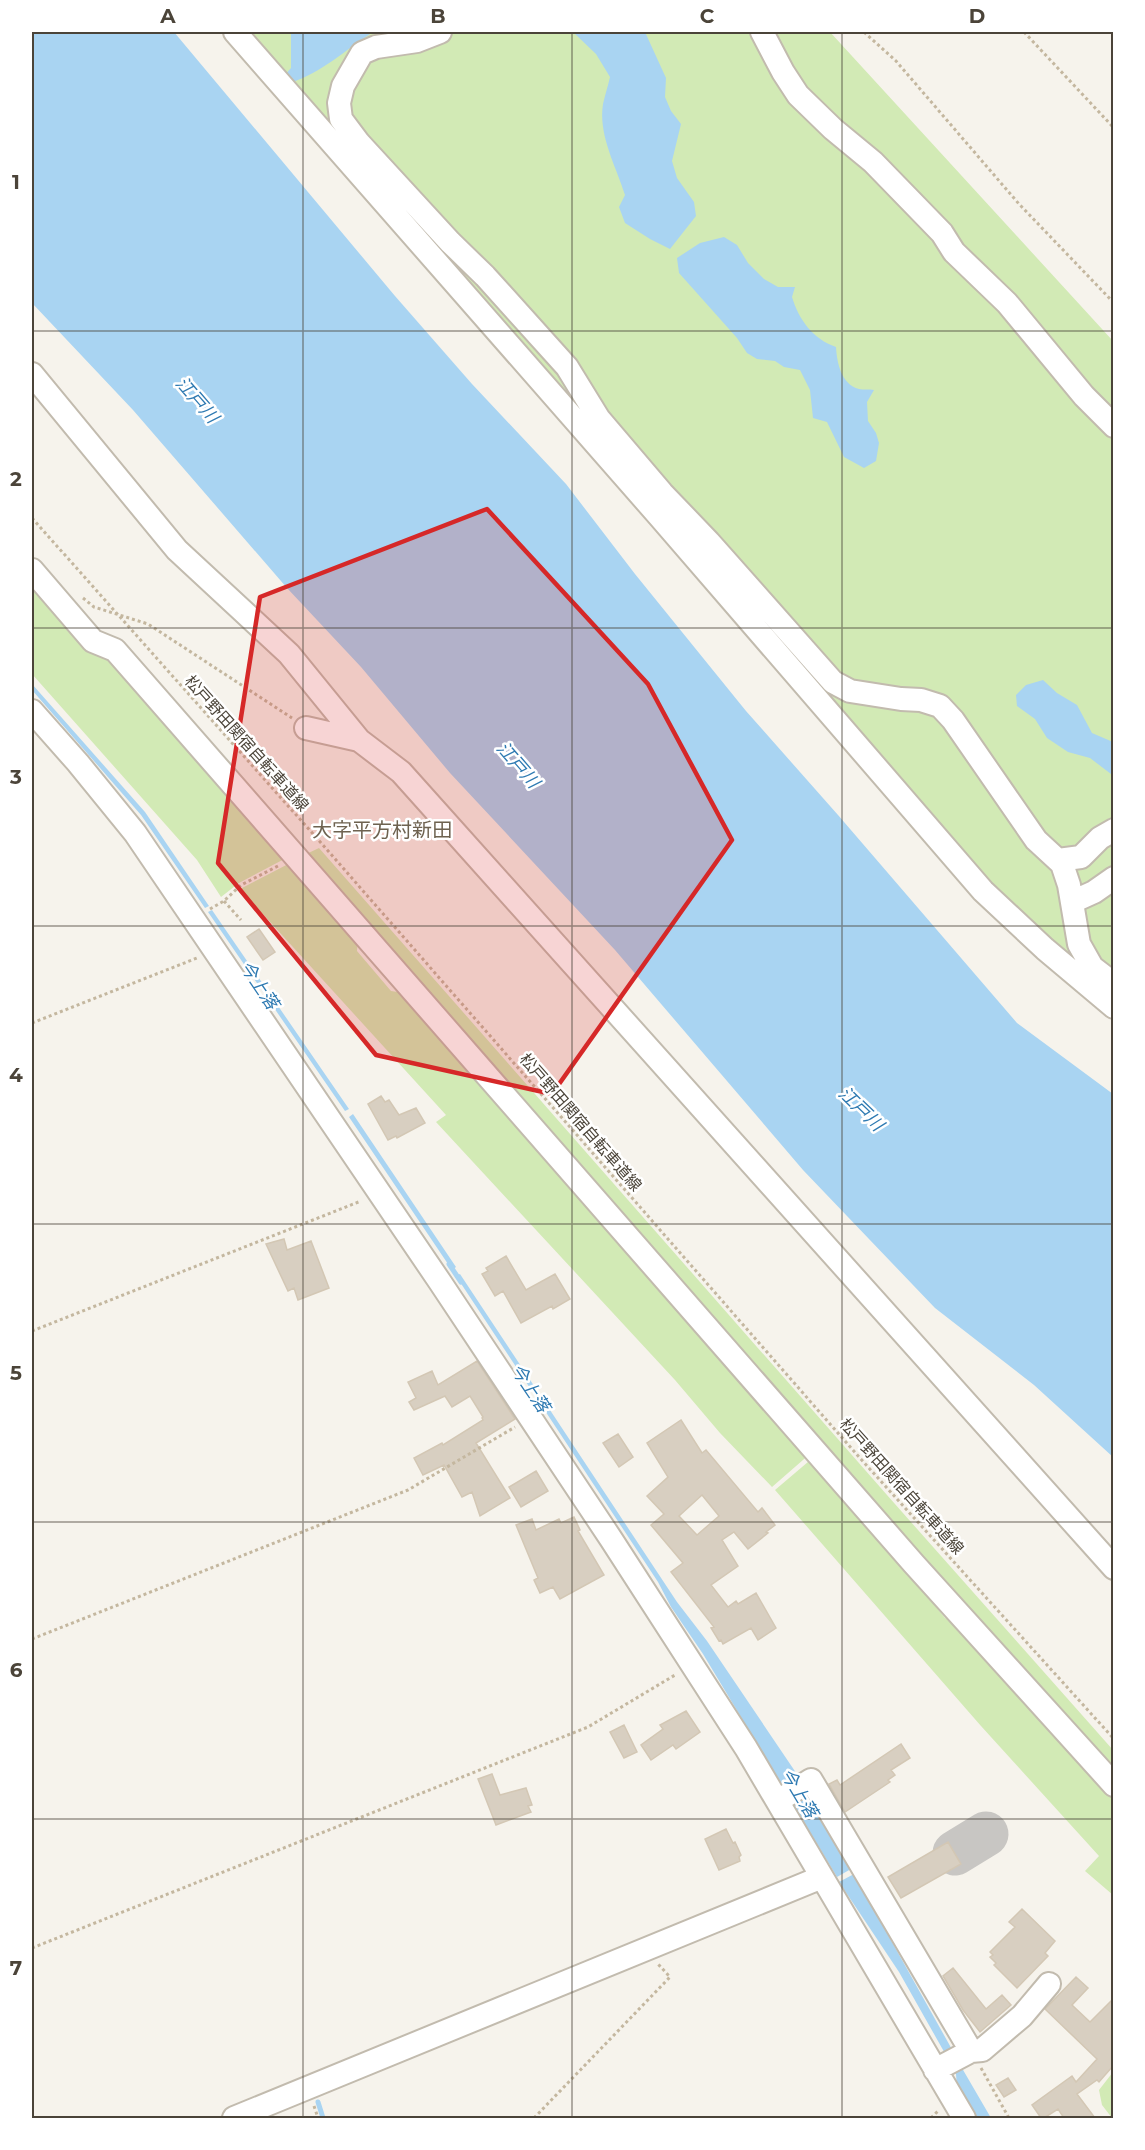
<svg xmlns="http://www.w3.org/2000/svg" width="1145" height="2150" font-family="Montserrat,'Noto Sans JP',sans-serif">
<style>
.green{fill:#d2eab5}
.water{fill:#a9d4f2}
.lines{fill:none;stroke-linecap:round;stroke-linejoin:round}
.stream{stroke:#a9d4f2;stroke-width:5}
.taxiway{stroke:#c8c6c3;stroke-width:45}
.building{fill:#d8cfc1;stroke:#d3c7b4;stroke-width:1.5;fill-rule:evenodd}
.minor-casing{stroke:#c2bbae;stroke-width:26}
.path{stroke:#c4b79f;stroke-width:3;stroke-dasharray:3 3;stroke-linecap:butt}
.minor{stroke:#fff;stroke-width:22}
.marked{fill:#d62828;fill-opacity:0.2;stroke:#d62828;stroke-width:4.5;stroke-linejoin:round}
.grid{fill:none;stroke:#4b4439;stroke-width:1.5;stroke-opacity:0.55}
.labels{text-anchor:middle;stroke-width:5;stroke-linejoin:round;paint-order:stroke}
.street-label{font-size:16px;fill:#4b4439;stroke:#fff}
.water-label{font-size:18px;font-style:italic;fill:#2e7ab2;stroke:#fff}
.quarter-label{font-size:20px;fill:#6e6250;stroke:#fff}
.neatline{fill:none;stroke:#4b4439;stroke-width:2}
.grid-label{font-size:20px;text-anchor:middle;font-weight:bold;fill:#4b4439}
</style>
<rect width="100%" height="100%" fill="#f6f3ec"/>
<path class="green" d="M229,32H830L1113,341V1021L1035,937Z
M32,581L112,653L290,856L239,883L221,897L197,860L32,674Z
M319,848L887,1495L1113,1750V1774L300,857Z
M294,861L358,936L357,951L391,991L411,994L811,1453L772,1487L720,1433L675,1380L436,1122L446,1115L240,889Z
M815,1456L945,1618L964,1627L1113,1789V1895L1085,1871L1099,1856L981,1726L775,1490Z
M1113,2072L1114,2118H1112L1102,2105L1099,2090Z"/>
<path class="water" d="M32,32H174L395,296L472,384L566,484L635,574L746,711L838,815L1017,1023L1113,1094V1457L1034,1385L935,1308L803,1170L615,950L450,773L361,667L287,588L133,410L32,303Z
M291,32H373C345,50 323,72 290,83L283,77L291,68Z
M573,32H645L666,78L665,97L671,111L681,124L672,161L677,178L694,202L696,216L670,249L650,239L625,223L619,207L625,195C616,166 598,135 603,104C605,95 608,86 610,77L596,54Z
M724,237L737,245L748,263L764,279L778,287H795L792,297C799,320 813,339 836,347C837,363 841,384 859,389C863,390 869,389 874,390L867,402L868,421L876,433L879,443L876,461L864,468L844,457L827,422L813,418L810,390L800,370L784,367L775,361L757,359L747,353L737,338L679,273L677,258L700,243Z
M1043,680L1057,693L1077,705L1092,733L1113,742V773L1111,774L1090,758L1068,752L1047,738L1035,719L1017,706L1016,695L1026,685Z
M32,684L145,812L209,906L205,908L141,815L32,690Z
M212,910L349,1109L345,1111L208,912Z
M353,1114L456,1267L452,1270L349,1117Z
M460,1274L677,1602L707,1641L807,1789L851,1869L837,1877L703,1654L671,1607L658,1582L456,1276Z
M854,1874L954,2053L947,2057L899,1972L839,1882Z
M959,2063L991,2118H975L957,2089L956,2074L952,2067Z"/>
<g class="lines">
<path class="stream" d="M449,1264L461,1282
M318,2102L323,2118"/>
<path class="taxiway" d="M955,1853L986,1834"/>
</g>
<path class="building" d="M259,929L275,952L263,960L247,937Z
M381,1096L385,1102L389,1100L399,1115L416,1108L425,1123L397,1138L396,1136L388,1140L368,1104Z
M284,1239L287,1250L311,1241L329,1288L298,1300L294,1288L288,1291L266,1244Z
M506,1256L526,1290L555,1274L570,1299L553,1309L552,1306L521,1323L503,1291L495,1296L482,1274L488,1271L486,1268Z
M477,1361L515,1419L476,1443L510,1498L480,1516L472,1492L462,1497L444,1465L423,1475L414,1458L442,1443L443,1445L483,1420L482,1418L483,1417L470,1396L452,1407L445,1396L414,1410L409,1402L416,1398L408,1382L432,1371L438,1385Z
M681,1420L702,1453L706,1450L758,1512L762,1508L775,1525L766,1532L768,1533L748,1549L734,1532L722,1540L738,1566L711,1585L728,1607L736,1601L738,1604L756,1593L776,1628L758,1640L751,1628L723,1644L721,1640L719,1641L711,1628L714,1627L671,1572L683,1563L651,1525L664,1514L647,1496L668,1477L647,1443ZM702,1495L719,1516L697,1535L679,1516Z
M618,1434L633,1457L619,1467L603,1443Z
M536,1471L548,1491L521,1507L509,1487Z
M574,1517L580,1530L578,1531L604,1575L560,1599L553,1587L540,1593L534,1580L538,1578L516,1525L532,1519L536,1530L559,1519L561,1523Z
M686,1711L700,1732L676,1749L673,1745L651,1760L641,1745L663,1729L660,1725Z
M624,1725L637,1752L624,1758L610,1732Z
M901,1744L910,1758L891,1770L895,1775L888,1780L890,1782L845,1812L829,1784L837,1780L840,1785Z
M492,1774L500,1795L526,1788L532,1805L528,1806L531,1812L496,1825L478,1779Z
M726,1829L733,1843L735,1842L741,1855L739,1857L740,1861L719,1870L705,1839Z
M948,1842L961,1864L901,1898L888,1877Z
M1022,1909L1055,1941L1045,1953L1048,1956L1017,1988L994,1965L996,1963L990,1957L993,1955L990,1952L1015,1927L1009,1922Z
M953,1968L986,2009L1002,1995L1011,2005L980,2032L963,2010L943,1976Z
M1076,1977L1088,1988L1072,2005L1090,2022L1113,1999V2066L1099,2082L1097,2080L1077,2094L1095,2118H1064L1058,2109L1044,2118H1041L1032,2105L1072,2076L1076,2082L1097,2059L1045,2009Z
M1008,2078L1016,2090L1004,2097L996,2085Z"/>
<g class="lines">
<g class="minor-casing">
<path id="minor" d="M235,32L659,516L983,891L1045,949L1114,1007
M440,32L417,41L376,47L362,53L343,86L339,103L341,119L359,143L450,242L485,276L567,367L599,419L662,493L709,542L833,682L850,691L901,699L921,700L940,706L953,720L1036,840L1062,864L1069,885L1079,944L1092,967L1114,984
M762,32L783,72L798,95L833,129L873,162L942,233L954,252L1007,303L1084,396L1114,426
M32,374L177,550L289,654L359,740L401,772L1114,1568
M32,570L93,641L115,650L914,1564L1114,1785
M32,711L78,763L135,833L440,1282L611,1539L746,1748L822,1877
M306,728L359,740
M1058,860L1081,857L1100,838L1114,830
M1072,902L1094,892L1114,878
M778,1801L811,1780L971,2051
M935,2070L971,2051L982,2050L1022,2016L1049,1984
M234,2118L822,1877L964,2118"/>
</g>
<path class="path" d="M864,32L896,61L1019,204L1114,303
M1024,32L1114,128
M32,518L322,844L859,1457L1114,1739
M83,598L94,607L148,624L292,718
M224,901L241,920
M210,909L224,901L241,885L278,866
M32,1023L197,958
M32,1331L361,1201
M32,1639L408,1490L515,1427
M32,1948L588,1727L675,1675
M981,2068L1009,2118
M314,2106L318,2118
M534,2118L670,1977L658,1964
M931,2118L938,2111"/>
<use href="#minor" class="minor"/>
</g>
<path class="marked" d="M487,509L648,684L732,840L552,1094L376,1055L218,863L260,597Z"/>
<path class="grid" d="M303,32V2118M572,32V2118M842,32V2118M32,331H1114M32,628H1114M32,926H1114M32,1224H1114M32,1522H1114M32,1819H1114"/>
<g class="labels">
<g class="street-label">
<text transform="translate(247 743) rotate(48)" y="6">松戸野田関宿自転車道線</text>
<text transform="translate(581 1122) rotate(49)" y="6">松戸野田関宿自転車道線</text>
<text transform="translate(902 1486) rotate(48)" y="6">松戸野田関宿自転車道線</text>
</g>
<g class="water-label">
<text transform="translate(197 400) rotate(49)" y="6">江戸川</text>
<text transform="translate(518 765) rotate(49)" y="6">江戸川</text>
<text transform="translate(259 985) rotate(56)" y="6">今上落</text>
<text transform="translate(861 1109) rotate(44)" y="6">江戸川</text>
<text transform="translate(530 1388) rotate(56)" y="6">今上落</text>
<text transform="translate(799 1793) rotate(59)" y="6">今上落</text>
</g>
<g class="quarter-label">
<text x="382" y="837">大字平方村新田</text>
</g>
</g>
<rect width="1145" height="2150" fill="none" stroke="#ffffff" stroke-width="66"/>
<rect x="33" y="33" width="1079" height="2084" class="neatline"/>
<g class="grid-label">
<text x="168" y="23">A</text>
<text x="438" y="23">B</text>
<text x="707" y="23">C</text>
<text x="977" y="23">D</text>
<text x="16" y="189">1</text>
<text x="16" y="486">2</text>
<text x="16" y="784">3</text>
<text x="16" y="1082">4</text>
<text x="16" y="1380">5</text>
<text x="16" y="1677">6</text>
<text x="16" y="1975">7</text>
</g>
</svg>
